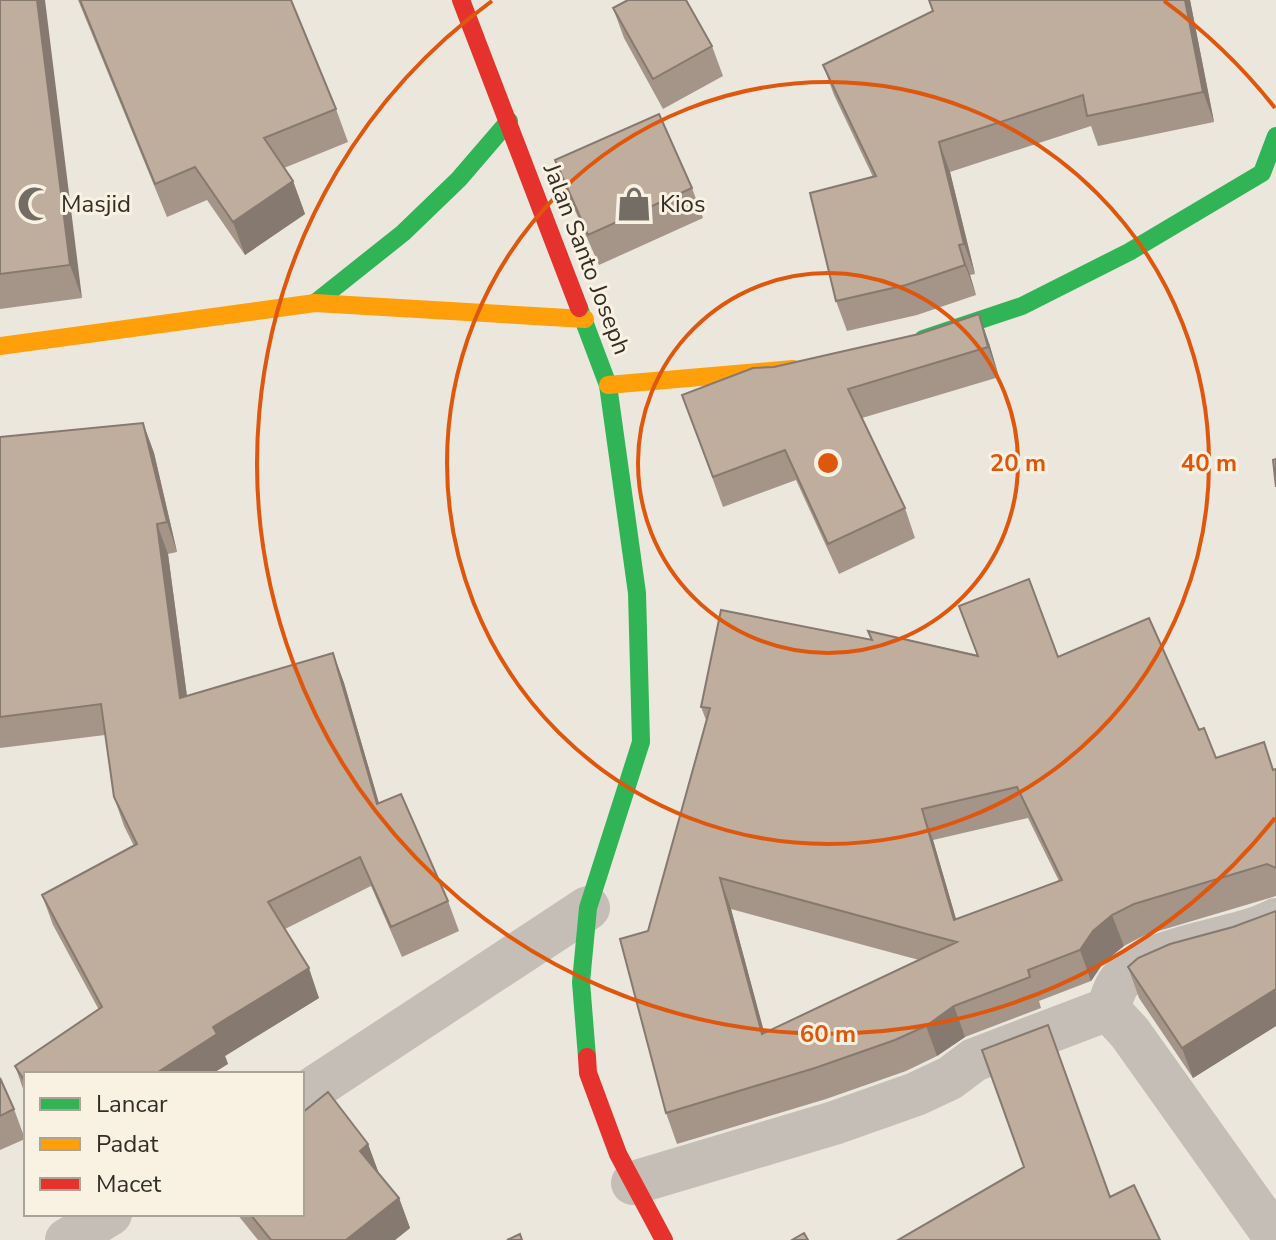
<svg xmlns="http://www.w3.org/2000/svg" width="1276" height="1240" font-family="'Nunito Sans',sans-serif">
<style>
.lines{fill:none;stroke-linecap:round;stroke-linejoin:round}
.street{stroke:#c4beb6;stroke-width:44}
.fast{stroke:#30b455;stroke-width:18}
.slow{stroke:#ff9f0a;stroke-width:18}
.jam{stroke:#e5322d;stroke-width:18}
.wall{fill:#a49588;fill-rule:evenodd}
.shaded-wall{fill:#86796f}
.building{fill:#bfad9e;stroke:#86796f;stroke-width:2;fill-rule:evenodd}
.ring{fill:none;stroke:#df570d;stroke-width:4}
.labels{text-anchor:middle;stroke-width:6;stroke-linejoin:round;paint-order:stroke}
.poi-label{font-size:24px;fill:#342c25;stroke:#f9f2e3;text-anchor:start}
.street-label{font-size:24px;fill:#342c25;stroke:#f9f2e3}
.centre{fill:#df570d;stroke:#f9f2e3;stroke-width:4}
.ring-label{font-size:24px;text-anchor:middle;font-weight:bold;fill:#df570d;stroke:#f9f2e3;stroke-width:6;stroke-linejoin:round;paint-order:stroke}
</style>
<rect width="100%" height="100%" fill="#ebe7dd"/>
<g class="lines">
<path class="street" d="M1276,920C1229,944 1158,942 1120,981C1114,988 1111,1001 1108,1009L1130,1033L1276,1238
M302,1096L588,908
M633,1183L834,1123L916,1094L950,1078L974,1060L1108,1009
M67,1240L110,1214"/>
<path class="fast" d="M315,303L403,233L459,179L509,121
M579,308L608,385L637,593L641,742L588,908L581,982L587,1057
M923,339L1022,306L1129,252L1262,173L1276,136"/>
<path class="slow" d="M0,346L315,303L585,319
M608,385L793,369"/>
<path class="jam" d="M461,0L579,308
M587,1057L588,1073L618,1154L664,1240"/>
</g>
<path class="wall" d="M0,0L82,298L0,309Z
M78,0H291L336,109L348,142L284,168L293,181L305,214L245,255L207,200L167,217Z
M1190,0L1214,122L1098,146L1091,126L950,172L975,274L970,275L976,295L917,315L847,331L836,301L873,177L834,95L823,65L933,11Z
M613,8L712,46L723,76L663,109L624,38Z
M555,160L692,188L703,218L599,265L566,190Z
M989,343L999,377L862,418L905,508L915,538L839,574L796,480L723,507L682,395Z
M143,423L154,453L177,552L168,554L187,696L333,653L344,683L379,804L448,901L459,931L402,957L371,886L285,929L319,998L225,1056L228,1064L26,1074V1097L15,1066L99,1010L53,925L42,895L134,846L124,826L114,797L105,735L0,748V437Z
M868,631L978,655L1058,657L1199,730L1216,758L1276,769V896L1145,935L1124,946L1104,962L1091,981L1039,1001L1041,1008L965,1037L937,1056L906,1071L826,1099L677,1144L666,1113L648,931L706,720L701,707L871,640ZM1028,818L1059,881L956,919L933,840ZM731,909L919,960L764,1033Z
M1276,911V1026L1193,1078L1139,998L1128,967Z
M0,1078L14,1109L25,1139L0,1150Z
M368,1144L379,1174L399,1198L410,1228L395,1240H258L237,1214H302Z"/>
<path class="shaded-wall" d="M37,0H45L82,298L70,265Z
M1185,0H1190L1214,122L1203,92Z
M939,142L950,172L975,274L964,244Z
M293,181L305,214L245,255L233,222Z
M959,245L970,275L976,295L965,265Z
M979,314L989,343L999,377L988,347Z
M143,423L154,453L177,552L167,522Z
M157,524L168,554L191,727L180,698Z
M333,653L344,683L388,834L377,804Z
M922,809L933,840L965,950L954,920Z
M720,878L731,909L773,1065L762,1034Z
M1112,915L1124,946L1104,962L1091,981L1080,950L1093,931Z
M309,968L319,998L225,1056L228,1064L212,1074H155L213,1027Z
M1275,989L1276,993V1026L1193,1078L1182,1048Z
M954,1006L965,1037L937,1056L926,1026Z
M368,1144L379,1174L360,1151Z
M399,1198L410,1228L395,1240H346Z"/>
<path class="building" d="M0,0H37L70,265L0,274Z
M80,0H291L336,109L264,138L293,181L233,222L195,167L155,184Z
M628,0H686L712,46L653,79L613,8Z
M929,0H1185L1203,92L1087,116L1083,95L939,142L964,244L959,245L965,265L906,285L836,301L810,193L876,176L823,65L933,11Z
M659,114L692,188L588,235L555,160Z
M979,314L988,347L848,389L905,508L828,544L785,450L713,477L682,395L753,368L774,367L919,334Z
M143,423L167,522L157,524L180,698L333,653L377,804L401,794L448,901L391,927L360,857L268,902L309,968L213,1027L217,1034L155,1074H26V1083L15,1066L102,1007L42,895L137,844L114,797L101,704L0,717V437Z
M1276,459V487L1273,460Z
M1029,579L1058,657L1149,618L1199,730L1204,728L1216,758L1264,742L1273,770L1276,769V868L1267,864L1134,904L1112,915L1093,931L1080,950L1028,970L1030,977L954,1006L926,1026L895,1040L815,1068L666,1113L620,939L648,931L710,708L701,707L721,610L872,640L868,631L978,656L959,606ZM1017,787L1062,880L954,920L922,809ZM720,878L919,932L957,942L762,1034Z
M1276,911V989L1182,1048L1128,967L1138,958L1170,944L1233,927Z
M1048,1025L1110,1197L1134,1185L1160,1240H898L1024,1167L982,1050Z
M0,1078L14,1109L0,1116Z
M328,1092L368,1144L360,1151L399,1198L346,1240H271L250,1214H302V1113Z
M804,1233L808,1240H792Z
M520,1234L522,1240H507Z"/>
<g class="ring">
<circle cx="828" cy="463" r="190"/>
<circle cx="828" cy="463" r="381"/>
<path d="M1275 818A571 571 0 1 1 492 1M1164 1A571 571 0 0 1 1275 108"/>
</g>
<defs>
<g id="mosque-bare" transform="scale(2.76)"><path d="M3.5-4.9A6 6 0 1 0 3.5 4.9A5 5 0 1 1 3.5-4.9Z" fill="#746d65" stroke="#f9f2e3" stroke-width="2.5" paint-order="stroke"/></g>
<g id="shop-bare" transform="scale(2.76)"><path d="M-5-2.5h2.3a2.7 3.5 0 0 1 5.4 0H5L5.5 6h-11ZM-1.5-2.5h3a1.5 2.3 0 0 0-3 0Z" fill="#746d65" stroke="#f9f2e3" stroke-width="2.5" paint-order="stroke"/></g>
</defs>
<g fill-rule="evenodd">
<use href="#mosque-bare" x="35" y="204"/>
<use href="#shop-bare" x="634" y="204"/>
</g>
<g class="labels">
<g class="poi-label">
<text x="61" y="212">Masjid</text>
<text x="660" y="212">Kios</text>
</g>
<g class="street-label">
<text transform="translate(587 259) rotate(69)" y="8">Jalan Santo Joseph</text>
</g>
</g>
<circle cx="828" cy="463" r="12" class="centre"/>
<g class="ring-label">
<text x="1018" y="471">20 m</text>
<text x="1209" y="471">40 m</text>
<text x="828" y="1042">60 m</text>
</g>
<rect x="24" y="1072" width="280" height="144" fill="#f9f2e3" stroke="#aaa397" stroke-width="2"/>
<rect x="40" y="1098" width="40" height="12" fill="#30b455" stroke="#aaa397" stroke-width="2"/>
<text x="96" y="1112" font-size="24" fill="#342c25">Lancar</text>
<rect x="40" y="1138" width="40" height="12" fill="#ff9f0a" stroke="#aaa397" stroke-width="2"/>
<text x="96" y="1152" font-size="24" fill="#342c25">Padat</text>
<rect x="40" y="1178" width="40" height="12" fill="#e5322d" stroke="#aaa397" stroke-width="2"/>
<text x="96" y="1192" font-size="24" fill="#342c25">Macet</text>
</svg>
